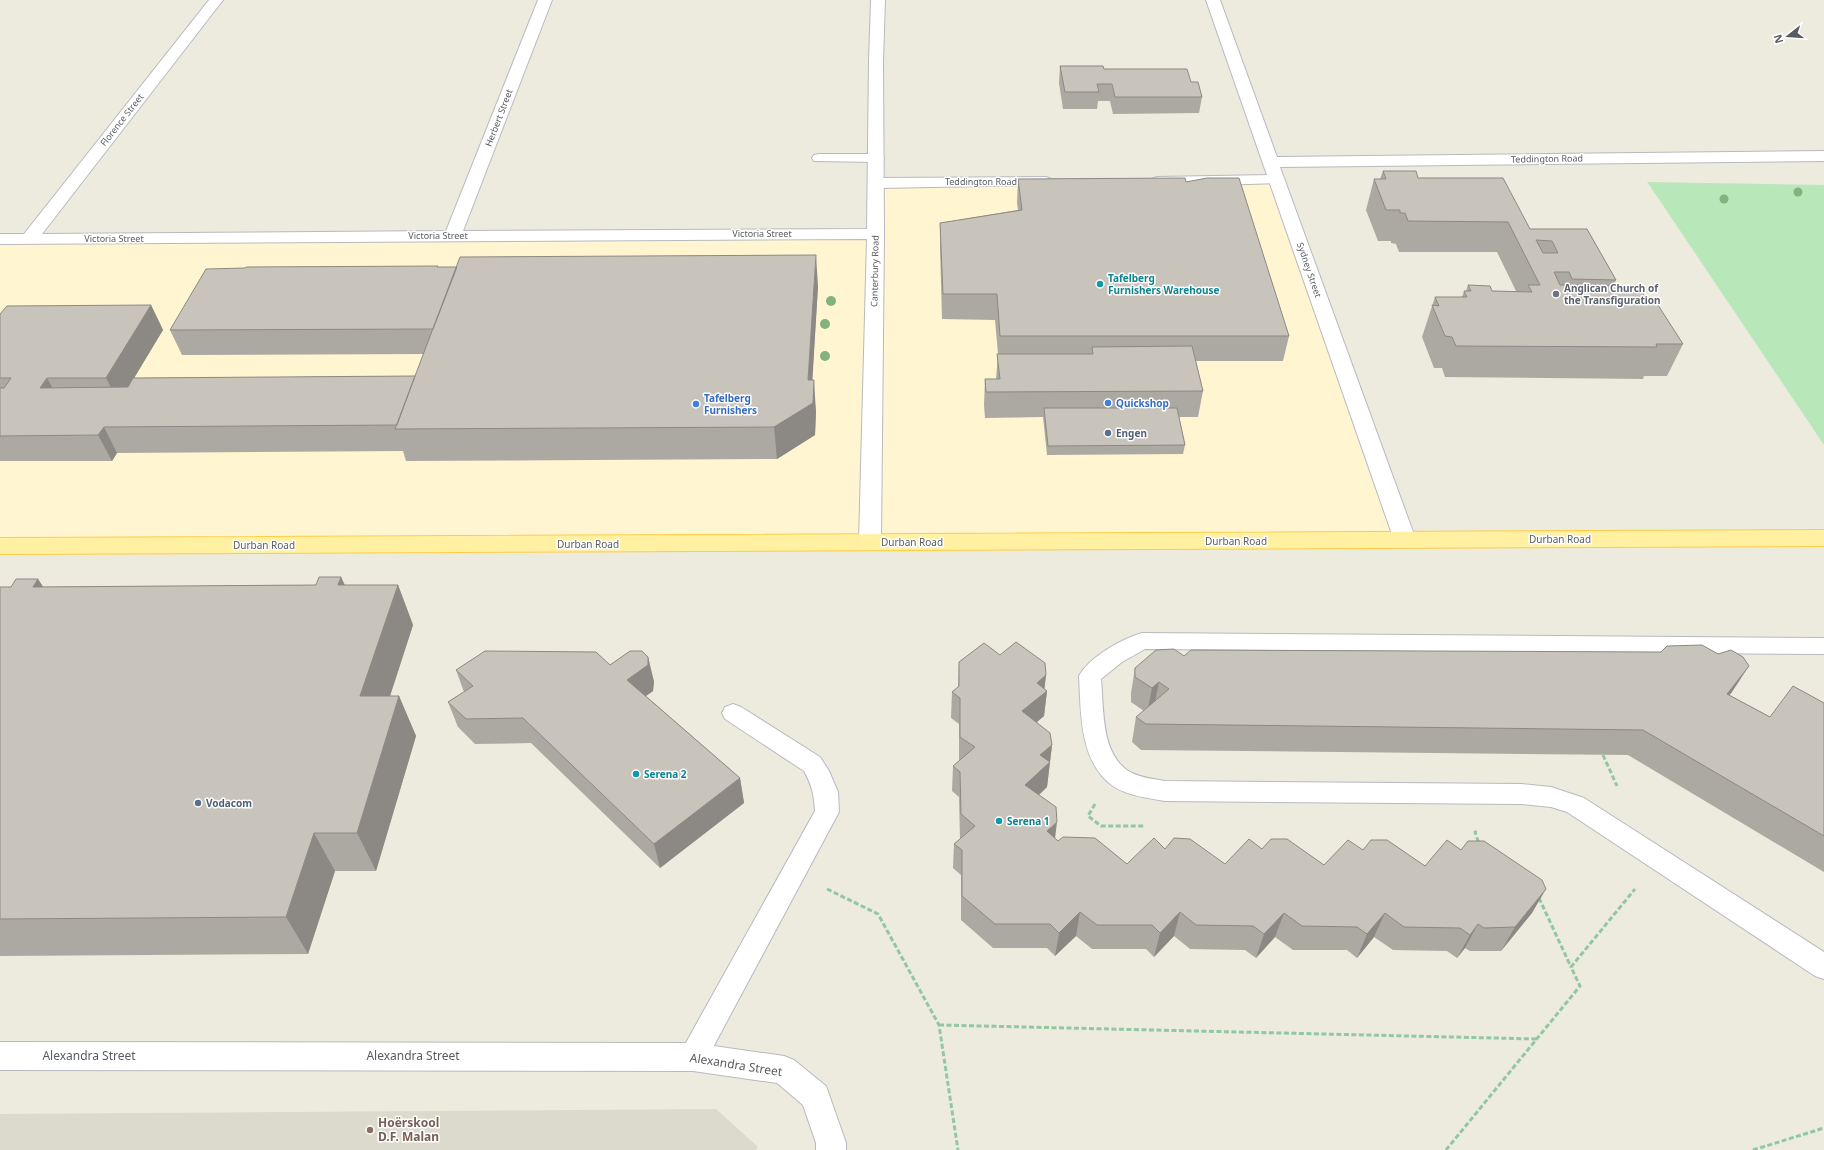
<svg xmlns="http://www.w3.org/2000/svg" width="1824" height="1150" font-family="'Noto Sans',sans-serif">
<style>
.commercial{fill:#fff5d1}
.education{fill:#dcd9cd}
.green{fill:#b8e7b9}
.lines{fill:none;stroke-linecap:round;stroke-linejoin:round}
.lane-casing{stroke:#b7babf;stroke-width:2}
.street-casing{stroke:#b7babf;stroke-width:2}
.primary-casing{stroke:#fdcd47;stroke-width:2}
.path{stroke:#91c8a2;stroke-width:3;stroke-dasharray:5 2.5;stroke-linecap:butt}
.lane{fill:#fff;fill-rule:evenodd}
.street{fill:#fff;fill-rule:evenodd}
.primary{fill:#fff1a1;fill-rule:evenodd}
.tree{fill:#83b27f}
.wall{fill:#aca9a2}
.shaded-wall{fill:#8c8984}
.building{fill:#c8c4bc;stroke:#8c8984;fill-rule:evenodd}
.culture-dot{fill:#0f9aa8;stroke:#fff;stroke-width:1.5}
.worship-dot{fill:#6b7280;stroke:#fff;stroke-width:1.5}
.shop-dot{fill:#3f7fe0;stroke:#fff;stroke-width:1.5}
.service-dot{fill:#5c6f8a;stroke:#fff;stroke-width:1.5}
.education-dot{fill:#8d6e63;stroke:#fff;stroke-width:1.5}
.labels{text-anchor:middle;stroke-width:3;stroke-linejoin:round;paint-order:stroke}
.far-street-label{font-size:9px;fill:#585c61;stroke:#fff}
.culture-label{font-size:10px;font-weight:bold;fill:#0d838f;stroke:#fff;text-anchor:start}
.worship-label{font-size:10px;font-weight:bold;fill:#5b616d;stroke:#fff;text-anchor:start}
.shop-label{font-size:10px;font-weight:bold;fill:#366cbe;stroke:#fff;text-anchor:start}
.service-label{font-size:10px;font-weight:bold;fill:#4e5e75;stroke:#fff;text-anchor:start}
.street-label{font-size:10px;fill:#585c61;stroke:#fff}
.near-street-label{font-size:12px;fill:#585c61;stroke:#fff}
.near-education-label{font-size:12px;font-weight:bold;fill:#785e54;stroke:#fff;text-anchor:start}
</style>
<rect width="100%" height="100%" fill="#edeade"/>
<path class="commercial" d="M1273,183L1396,535L0,543V240L879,236V184Z"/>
<path class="education" d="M716,1109L757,1146V1150H0V1114Z"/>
<path class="green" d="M1647,182L1824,185V445L1648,183Z"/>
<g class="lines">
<g class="lane-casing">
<path id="lane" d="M819,154H877L882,155L884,158L882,161L877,162L814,161L812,158L814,155Z
M1276,175L1281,177L1284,180L1281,183L1157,187L1152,185L1149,182L1152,179L1157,177Z
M1046,177L1051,179L1054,182L1051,185L877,188L872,186L869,183L872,180L877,178Z
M1142,633L1824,638V654L1145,649L1122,662L1101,679C1104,708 1100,757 1132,773C1142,778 1154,779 1165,781L1521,784L1551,787L1584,798L1824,952V979L1815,976L1567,812L1551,807L1521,804L1165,801C1148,798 1128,796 1113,786C1079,762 1081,712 1079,676C1089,657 1122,639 1142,633Z
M733,704L741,707L820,757L829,771L838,792L839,812L703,1066L693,1070L683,1066L679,1057L683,1048L815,811C814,795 812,785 804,771L725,719L722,713L725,707Z"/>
</g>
<g class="street-casing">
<path id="street" d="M209,0H223L42,234L446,231L538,0H552L463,231L867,229L869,61L871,0H885L883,61L884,234L881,542L878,547L870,550L862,547L859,542L867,239L0,244V234H24Z
M1206,0H1220L1277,157L1824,151V161L1280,167L1416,540L1413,545L1405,548L1397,545L1394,540Z
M0,1042L693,1043L784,1056L794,1060L826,1086L846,1143V1150H816V1143L803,1105L777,1083L693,1071L0,1070Z"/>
</g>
<g class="primary-casing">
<path id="primary" d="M1824,530V546L0,554V538Z"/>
</g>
<path class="path" d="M1603,755L1617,786
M1095,804L1088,816L1101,826H1144
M1477,832H1475L1479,844
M827,889L878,914L939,1025L958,1150
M1539,898L1571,967
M939,1025L1537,1039
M1446,1150L1580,986L1571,967L1635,889
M1753,1150L1824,1128"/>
<use href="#lane" class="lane"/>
<use href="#street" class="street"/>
<use href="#primary" class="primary"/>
</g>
<g class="tree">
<circle cx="1798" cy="192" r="4.5"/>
<circle cx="1724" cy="199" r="4.5"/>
<circle cx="831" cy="301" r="5"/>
<circle cx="825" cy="324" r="5"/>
<circle cx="825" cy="356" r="5"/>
</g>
<path class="wall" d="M1060,66L1104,69L1191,82L1202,97L1199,113L1113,114L1110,101H1098L1097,109H1063L1059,83Z
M1383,171L1418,178L1530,229H1587L1616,280L1614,285L1648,302L1683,344L1667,376H1644L1643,379L1445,377L1442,368H1434L1422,337L1435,297H1462L1464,291H1466L1468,285L1492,291H1516L1497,252H1399L1396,244L1391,243V241H1378L1366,210L1374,179H1380Z
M1018,179L1186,182L1289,336L1283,361H1195L1203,391L1198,417H1179L1185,445L1183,454L1047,455L1043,417L985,418L984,405L985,379H996L998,354L995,320L942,319L940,248V223L1018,210L1017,203Z
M438,267L818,286L812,380L816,412L815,435L777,459L406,461L403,451L117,453L112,461H0V314L151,305L163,330L134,378L415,376L424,354L182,355L170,330Z
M341,577L345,585H398L413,625L390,696H399L416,736L376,871H335L308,954L0,956V587H11L38,579L43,587L316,585Z
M1000,655L1046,675L1044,689L1047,691L1044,716L1037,722L1052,745L1047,787L1039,795L1055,838L1058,841L1127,864L1165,849L1225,864L1262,849L1324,865L1363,850L1425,866L1532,913L1501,951H1470L1465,948L1457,958L1447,951L1393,950L1374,937L1357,958L1347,950H1293L1275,937L1256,958L1245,950L1190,949L1174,936L1154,957L1146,949H1092L1076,936L1055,956L1047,948H993L961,920V875L953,868L954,844L960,839L959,797L952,791L953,766L959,761V724L951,718L952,692L958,687L959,662Z
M1184,656L1732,692L1729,695L1770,717L1824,703V872L1628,755L1141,750L1132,742L1136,717L1144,711L1131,702V693L1135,668Z
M648,657L654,682L653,691L646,696L740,778L744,803L660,868L531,743L475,744L458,727L448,702L464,692L456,670L610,665Z"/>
<path class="shaded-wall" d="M816,255L818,286L811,404L814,380L816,412L815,435L777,459L774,427L808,380Z
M151,305L163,330L119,403L106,378Z
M47,378L61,403L40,388Z
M104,427L117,453L112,461L98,435Z
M341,577L358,617L338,585Z
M38,579L64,619L33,587Z
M398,585L413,625L377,736L360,696Z
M648,657L654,682L653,691L633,705L627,680Z
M1749,666L1732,692L1710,719L1727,694Z
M1046,675L1044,693L1047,691L1044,716L1020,736L1022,711L1037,683Z
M1159,682L1154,707L1147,713L1152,688Z
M399,696L416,736L376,871L357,833Z
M1052,745L1047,787L1023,810L1025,785L1040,755Z
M740,778L744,803L660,868L654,844Z
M1057,822L1054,847L1047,831Z
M314,833L335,871L308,954L286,917Z
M1546,889L1532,913L1501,951L1515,927Z
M1080,912L1076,936L1055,956L1059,933Z
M1180,912L1174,936L1154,957L1160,933Z
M1284,913L1275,937L1256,958L1264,934Z
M1385,913L1374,937L1357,958L1367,934Z
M1478,924L1465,948L1457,958L1470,935Z"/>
<path class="building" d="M1060,66H1103L1104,69H1187L1191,82H1198L1202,97H1115L1112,84H1097L1099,92H1065Z
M1383,171H1416L1418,178H1503L1530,229H1587L1616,280L1572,279L1569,272H1554L1560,285L1638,286L1648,302H1656L1683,344H1656L1657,347L1456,346L1452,337L1445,336L1432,305L1439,306L1435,297H1467L1464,291H1471L1468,285L1490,286L1492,291L1532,292L1528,285H1540L1508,222L1408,221L1405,213H1400V210H1386L1374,179H1386ZM1536,240L1552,241L1558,253H1543Z
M1185,178L1186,182L1207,178H1239L1289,336H1000L997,294H943L940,223L1022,210L1018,179Z
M816,255L808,380H814L813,403L774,427L395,429L460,257Z
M438,266L437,267H457L433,329L170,330L206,269L245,268L246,267Z
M151,305L106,378H47L40,388L128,387L133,378L415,376L397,425L104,427L98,435L0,436V388H4L11,378H0V314L7,306Z
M1192,346L1203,391L986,392L985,379H1000L997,354H1093L1092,347Z
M1044,408H1177L1185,445L1048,446Z
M319,577H341L338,585H398L360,696H399L357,833H314L286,917L0,919V587H11L16,579H38L33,587L316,585Z
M1016,642L1045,663L1046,675L1037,683L1047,691L1022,711L1050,733L1052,745L1040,755L1050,762L1025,785L1056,807L1057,822L1047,831L1058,841L1063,837L1095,838L1127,864L1154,838L1165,849L1174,838L1190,839L1225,864L1249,839L1262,849L1271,839H1287L1324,865L1348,840L1363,850L1371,840H1387L1425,866L1447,840L1461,850L1468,841H1484L1542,880L1546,889L1515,927L1484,928L1478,924L1470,935L1460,928L1404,927L1385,913L1367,934L1357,927L1302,926L1284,913L1264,934L1253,926L1196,925L1180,912L1160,933L1152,925H1097L1080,912L1059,933L1050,924H995L962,896V850L954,844L975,826L961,814L960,772L953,766L975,747L960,737V698L952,692L959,686V662L984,643L1000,655Z
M1702,645L1718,654L1731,650L1743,657L1749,666L1727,694L1770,717L1793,686L1824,703V836L1643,730L1146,724L1136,717L1169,689L1159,682L1152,688L1135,677V668L1156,650L1174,649L1184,656L1191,650L1661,652L1667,646Z
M485,651L596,652L610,665L630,651H642L648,657V665L627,680L740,778L654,844L523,718L466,719L448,702L473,686L456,670Z"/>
<g class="culture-dot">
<circle cx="1100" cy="284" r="4"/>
<circle cx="636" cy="774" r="4"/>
<circle cx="999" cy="821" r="4"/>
</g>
<circle class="worship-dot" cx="1556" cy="294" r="4"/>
<g class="shop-dot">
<circle cx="1108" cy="403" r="4"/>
<circle cx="696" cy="404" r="4"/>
</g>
<g class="service-dot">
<circle cx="1108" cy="433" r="4"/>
<circle cx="198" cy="803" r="4"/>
</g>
<circle class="education-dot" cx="370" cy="1130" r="4"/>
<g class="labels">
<g class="far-street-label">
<text transform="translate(499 118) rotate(-69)" y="3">Herbert Street</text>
<text transform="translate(122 120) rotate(-52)" y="3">Florence Street</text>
<text transform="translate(1547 159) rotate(-1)" y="3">Teddington Road</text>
<text x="981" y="185">Teddington Road</text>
<text x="762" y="237">Victoria Street</text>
<text x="438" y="239">Victoria Street</text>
<text x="114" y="242">Victoria Street</text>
<text transform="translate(1309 270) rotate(71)" y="3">Sydney Street</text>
<text transform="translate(875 271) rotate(-89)" y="3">Canterbury Road</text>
</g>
<g class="culture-label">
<text x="1108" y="282">Tafelberg<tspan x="1108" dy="12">Furnishers Warehouse</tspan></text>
<text x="644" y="778">Serena 2</text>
<text x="1007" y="825">Serena 1</text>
</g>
<g class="worship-label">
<text x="1564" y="292">Anglican Church of<tspan x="1564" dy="12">the Transfiguration</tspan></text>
</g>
<g class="shop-label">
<text x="704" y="402">Tafelberg<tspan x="704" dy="12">Furnishers</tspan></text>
<text x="1116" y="407">Quickshop</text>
</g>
<g class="service-label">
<text x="1116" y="437">Engen</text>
<text x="206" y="807">Vodacom</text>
</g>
<g class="street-label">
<text x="1560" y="543">Durban Road</text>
<text x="1236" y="545">Durban Road</text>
<text x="912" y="546">Durban Road</text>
<text x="588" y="548">Durban Road</text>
<text x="264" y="549">Durban Road</text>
</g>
<g class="near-street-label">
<text x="89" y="1060">Alexandra Street</text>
<text x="413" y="1060">Alexandra Street</text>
<text transform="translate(736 1065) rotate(9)" y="4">Alexandra Street</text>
</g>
<g class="near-education-label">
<text x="378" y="1127">Hoërskool<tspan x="378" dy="14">D.F. Malan</tspan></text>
</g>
</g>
<g transform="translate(1788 36) rotate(253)" stroke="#ffffff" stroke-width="3" paint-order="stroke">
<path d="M0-3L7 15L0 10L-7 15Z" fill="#585c61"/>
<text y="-6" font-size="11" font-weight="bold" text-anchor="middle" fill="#585c61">N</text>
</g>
</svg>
